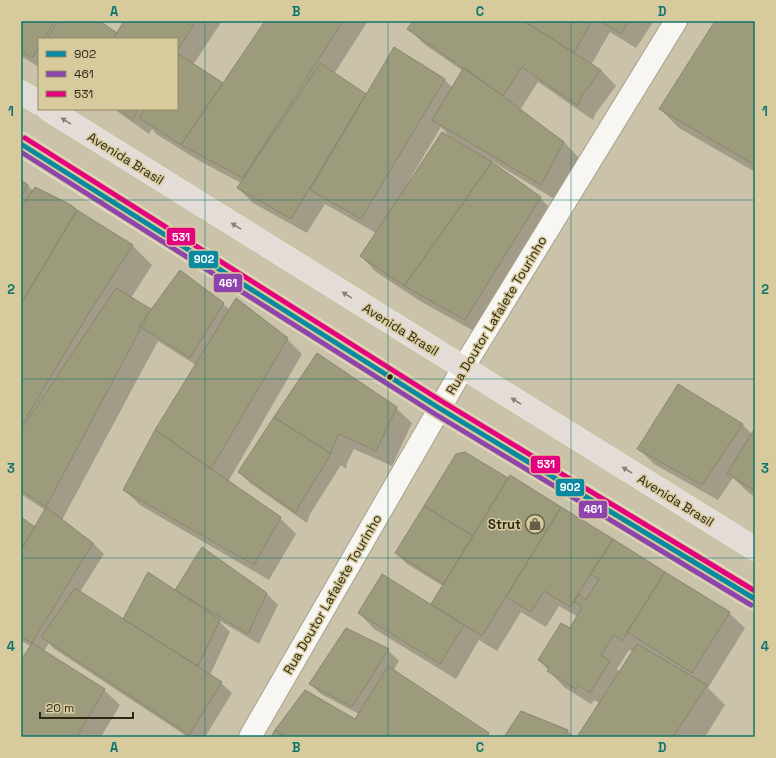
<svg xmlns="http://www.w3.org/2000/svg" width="776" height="758" font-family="'Space Grotesk',sans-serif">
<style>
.shadow{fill:#0003;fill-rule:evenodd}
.building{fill:#9c9b7b;stroke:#898673}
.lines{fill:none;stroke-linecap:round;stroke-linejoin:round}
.minor-casing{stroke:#a7a18e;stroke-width:24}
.major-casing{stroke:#e7e4d8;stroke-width:24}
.minor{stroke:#f7f6f2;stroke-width:22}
.major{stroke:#e4dcd6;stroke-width:22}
.bus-1-casing{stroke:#d7ca9c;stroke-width:8}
.bus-2-casing{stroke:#d7ca9c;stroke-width:8}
.bus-3-casing{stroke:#d7ca9c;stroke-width:8}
.bus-1{stroke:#0b89a0;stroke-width:5}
.bus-2{stroke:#8e44ad;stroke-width:5}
.bus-3{stroke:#e5007d;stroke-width:5}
.oneway{fill:#888276}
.grid{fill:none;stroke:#0f766e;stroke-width:1;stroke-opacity:0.55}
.bus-dot{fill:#2d2816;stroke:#d7ca9c;stroke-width:1.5}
.labels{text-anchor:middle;stroke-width:3;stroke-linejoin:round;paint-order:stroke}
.street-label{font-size:13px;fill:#2d2816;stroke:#d7ca9c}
.poi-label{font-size:13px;font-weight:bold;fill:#2d2816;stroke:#d7ca9c;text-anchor:end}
.line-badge{stroke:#d7ca9c;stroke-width:1.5}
.badge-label{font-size:11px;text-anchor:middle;font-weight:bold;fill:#fff}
.neatline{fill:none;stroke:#0f766e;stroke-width:1.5}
.grid-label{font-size:13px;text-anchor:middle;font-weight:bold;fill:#0f766e}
</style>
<rect width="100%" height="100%" fill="#cac2a9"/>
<path class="shadow" d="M21,21H98L117,35L126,21H222L193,65L223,84L266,21H368L334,74L367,96L445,80L453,88L463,71L424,44L409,29L414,21H654L636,48L610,32L591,65L601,70L616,86L596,113L593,120L538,82L520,110L564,142L579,158L556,200L492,161L491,162L540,198L555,213L481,335L420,301L376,272L361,256L376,233L325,204L307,233L253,203L238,188L241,183L198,160L156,134L152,129L149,134L114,109H177V39H39V67L21,56ZM441,127L450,137L408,185L407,184Z
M716,21H755V172L679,128L660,109Z
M21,181L28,185L33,191L132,245L152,265L131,298L152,310L180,271L223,304L230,310L287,339L302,354L228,482L280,518L296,534L269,580L140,505L124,490L196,365L158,341L62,520L93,543L104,554L80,592L124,620L175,591L203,549L267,594L278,605L259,644L220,621H219L230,632L210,675L221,683L232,693L205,737H188L53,648L49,643L44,651L104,690L120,705L101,737H21V662L31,646L21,641V518L35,528L45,510L21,494Z
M678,385L743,425L752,434L755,430V497L748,492L733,478L718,500L654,464L639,449Z
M396,408L412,423L392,466L354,449L347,463L346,469L341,465L310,514L307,523L250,483L239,472Z
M465,453L508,480L510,477L729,613L745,628L708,688L725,705L705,737H578L600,703L594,700L591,704L564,687L539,660L570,629L578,617L559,606L546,627L521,612L497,651L479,640L456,679L374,629L359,613L431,606L443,586L407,564L396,553ZM629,650L633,652L620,672L617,669Z
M346,629L388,650L399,661L393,671L488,734L491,737H272L355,720L359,714L321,694L310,684Z
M521,712L568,731L574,737H505Z"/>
<path class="building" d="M21,21H55L44,39H39V47L32,58L21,51Z
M58,21H100L117,33L113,39H47Z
M124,21H196L177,51V39H113Z
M265,21H343L243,178L181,145Z
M413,21H524L601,70L581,97L578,106L522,67L503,96L407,29Z
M524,21H592L574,53Z
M600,21H629L621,34Z
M715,21H755V165L659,109Z
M394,47L445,79L361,219L310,190Z
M177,53L223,83L181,145L139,118L145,109H177Z
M320,63L366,94L291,219L237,188Z
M464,67L564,142L541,185L432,120Z
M119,109H139L133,119Z
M442,132L492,162L404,286L360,256Z
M492,162L541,197L465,320L404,286Z
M21,180L28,185L21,197Z
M35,187L71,205L77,210L21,304V207Z
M77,210L133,245L90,311L21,427V304Z
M180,270L224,303L190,358L139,326Z
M116,288L151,309L46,507L21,490V430Z
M236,298L288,338L211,469L155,430Z
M317,353L397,407L376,451L339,434L332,448L331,454L274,417Z
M678,384L743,424L702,485L637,449Z
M274,417L331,454L300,504L296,513L238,472Z
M755,428V491L727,473Z
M155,430L281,517L254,565L123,490Z
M465,452L508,478L473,536L424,506L456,454Z
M510,475L561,507L482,636L431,604Z
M424,506L473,536L444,584L395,553Z
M46,507L93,543L32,643L21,637V551Z
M561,507L613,539L570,607L544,591L531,612L506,597Z
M21,517L35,527L21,549Z
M613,539L665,572L622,641L614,635L601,655L610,661L590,693L578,685L576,689L547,671L550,668L538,660L561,623L570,628L582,607L574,602L579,594L586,600L599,579L590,574Z
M202,547L267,593L248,634L175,590Z
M148,572L220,620L198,666L123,619Z
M665,572L730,612L692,673L627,632Z
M382,574L464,625L440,664L358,613Z
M75,588L222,682L189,735L41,637Z
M346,628L389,649L352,707L309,684Z
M32,643L105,689L77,737H21V660Z
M637,644L707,685L673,737H577Z
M388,666L489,733L487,737H285L275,730L305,690L355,719Z
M521,711L568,730L564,737H504Z
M275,730L285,737H271Z"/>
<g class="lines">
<g class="minor-casing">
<path id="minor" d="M250,737L463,368L676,21"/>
</g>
<g class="major-casing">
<path id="major" d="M21,92L39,103
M48,109L755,549
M21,144L439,408L755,599"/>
</g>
<use href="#minor" class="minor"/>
<use href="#major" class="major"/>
<g class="bus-1-casing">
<path id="bus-1" d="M21,144L439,408L755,599"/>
</g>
<g class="bus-2-casing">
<path id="bus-2" d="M21,152L435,414L751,605"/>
</g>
<g class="bus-3-casing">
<path id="bus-3" d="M25,138L443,402L755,591"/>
</g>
<use href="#bus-1" class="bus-1"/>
<use href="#bus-2" class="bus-2"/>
<use href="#bus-3" class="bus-3"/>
</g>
<defs><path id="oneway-solid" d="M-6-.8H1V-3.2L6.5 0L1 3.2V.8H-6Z"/></defs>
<g class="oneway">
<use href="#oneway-solid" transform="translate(66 121) rotate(-148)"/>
<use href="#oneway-solid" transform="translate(236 226) rotate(-148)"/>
<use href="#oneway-solid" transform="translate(347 295) rotate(-148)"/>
<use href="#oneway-solid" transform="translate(516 401) rotate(-148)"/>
<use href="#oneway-solid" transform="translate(627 470) rotate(-148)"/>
</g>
<path class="grid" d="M205,21V737M388,21V737M571,21V737M21,200H755M21,379H755M21,558H755"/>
<defs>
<g id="shop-ring" transform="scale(1)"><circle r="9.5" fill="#d7ca9c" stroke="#645e49" stroke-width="1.5"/><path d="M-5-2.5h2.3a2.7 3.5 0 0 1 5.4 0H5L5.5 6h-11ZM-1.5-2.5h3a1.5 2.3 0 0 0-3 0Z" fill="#645e49"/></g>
</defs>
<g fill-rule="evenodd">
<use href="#shop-ring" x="535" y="524"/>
</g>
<circle class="bus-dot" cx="390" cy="377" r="3.5"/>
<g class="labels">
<g class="street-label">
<text transform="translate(126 158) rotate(32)" y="5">Avenida Brasil</text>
<text transform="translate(496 315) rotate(-59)" y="5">Rua Doutor Lafaiete Tourinho</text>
<text transform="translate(401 329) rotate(32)" y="5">Avenida Brasil</text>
<text transform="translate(676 500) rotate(32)" y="5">Avenida Brasil</text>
<text transform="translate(332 594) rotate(-60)" y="5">Rua Doutor Lafaiete Tourinho</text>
</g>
<g class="poi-label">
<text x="521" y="529">Strut</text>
</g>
</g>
<g class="line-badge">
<rect x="166" y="227" width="30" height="19" rx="4" fill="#e5007d"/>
<rect x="188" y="250" width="31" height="19" rx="4" fill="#0b89a0"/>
<rect x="213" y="273" width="30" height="20" rx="4" fill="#8e44ad"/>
<rect x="530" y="455" width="31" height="19" rx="4" fill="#e5007d"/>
<rect x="555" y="478" width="30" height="19" rx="4" fill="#0b89a0"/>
<rect x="578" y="500" width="30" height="19" rx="4" fill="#8e44ad"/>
</g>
<g class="badge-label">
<text x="181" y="241">531</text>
<text x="204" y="263">902</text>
<text x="228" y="287">461</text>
<text x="546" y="468">531</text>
<text x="570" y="491">902</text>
<text x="593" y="513">461</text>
</g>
<rect width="776" height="758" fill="none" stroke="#d7ca9c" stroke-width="44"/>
<rect x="38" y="38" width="140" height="72" fill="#d7ca9c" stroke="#938966"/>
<rect x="46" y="51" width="20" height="6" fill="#0b89a0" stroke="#938966"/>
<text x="74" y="58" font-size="12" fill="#2d2816">902</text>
<rect x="46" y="71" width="20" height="6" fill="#8e44ad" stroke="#938966"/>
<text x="74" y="78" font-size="12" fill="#2d2816">461</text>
<rect x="46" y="91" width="20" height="6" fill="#e5007d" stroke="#938966"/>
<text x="74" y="98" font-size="12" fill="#2d2816">531</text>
<path d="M40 712v6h93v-6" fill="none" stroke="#2d2816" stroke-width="2"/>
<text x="46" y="712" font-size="12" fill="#2d2816" stroke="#d7ca9c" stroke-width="3" paint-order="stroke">20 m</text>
<rect x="22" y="22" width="732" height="714" class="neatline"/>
<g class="grid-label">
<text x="114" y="16">A</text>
<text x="296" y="16">B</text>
<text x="480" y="16">C</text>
<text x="662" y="16">D</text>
<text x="11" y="116">1</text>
<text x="765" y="116">1</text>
<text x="11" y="294">2</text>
<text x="765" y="294">2</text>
<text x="11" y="473">3</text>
<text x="765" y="473">3</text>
<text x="11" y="651">4</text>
<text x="765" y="651">4</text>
<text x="114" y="752">A</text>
<text x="296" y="752">B</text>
<text x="480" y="752">C</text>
<text x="662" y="752">D</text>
</g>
</svg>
